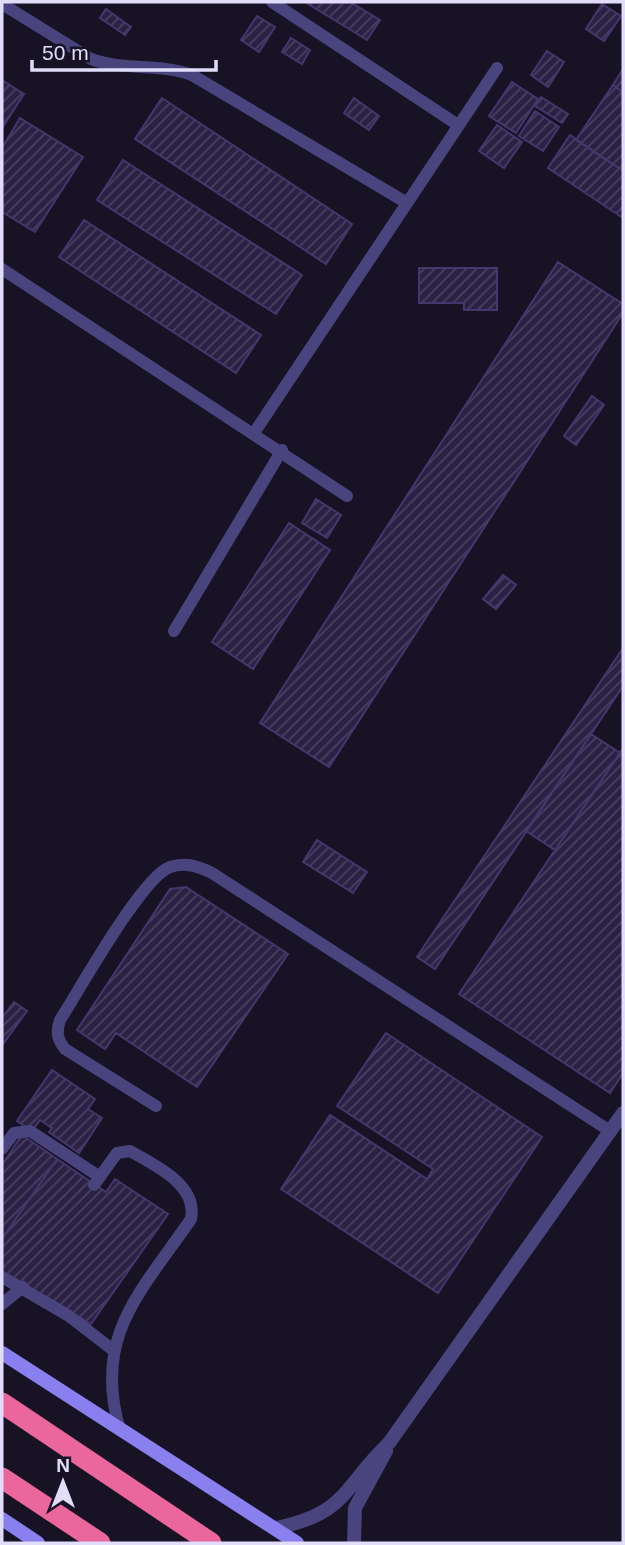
<svg xmlns="http://www.w3.org/2000/svg" width="625" height="1545" font-family="Helvetica,sans-serif">
<style>
.building{fill:url(#building-hatch);stroke:#45366d;stroke-width:2}
.lines{fill:none;stroke-linecap:round;stroke-linejoin:round}
.lane{stroke:#4a447e;stroke-width:12}
.street{stroke:#4a447e;stroke-width:14}
.secondary{stroke:#8a7fee;stroke-width:14}
.highway{stroke:#eb669c;stroke-width:21}
</style>
<defs>
<pattern id="building-hatch" width="6" height="6" patternUnits="userSpaceOnUse" patternTransform="scale(1.75)"><rect width="6" height="6" fill="#2b2144"/><path d="M-1 1l2-2M0 6l6-6M5 7l2-2" fill="none" stroke="#494160"/></pattern>
</defs>
<rect width="100%" height="100%" fill="#171325"/>
<path class="building" d="M305,2H350L380,20L367,40Z
M602,4L621,16L604,41L586,29Z
M106,9L131,27L125,35L100,18Z
M257,16L275,27L259,52L241,40Z
M291,38L310,50L302,64L282,52Z
M547,51L564,62L548,87L531,75Z
M623,69V92L613,85Z
M2,80L24,94L2,128Z
M512,82L538,99L516,133L489,116Z
M613,85L623,92V171L576,140Z
M541,97L568,114L562,123L535,106Z
M162,98L352,224L326,264L135,139Z
M354,98L379,116L369,130L344,113Z
M535,111L559,127L543,151L519,136Z
M20,118L83,157L35,232L2,212V148Z
M497,125L522,142L504,168L479,151Z
M570,135L623,171V218L548,168Z
M123,160L302,275L276,314L97,200Z
M84,220L261,335L236,373L59,257Z
M558,262L623,304V313L329,767L260,723Z
M419,268H497V310H464V303H419Z
M592,396L604,405L576,445L564,436Z
M316,499L341,515L327,538L302,523Z
M289,523L330,550L253,669L212,642Z
M503,575L516,585L496,609L483,599Z
M623,648V686L435,969L417,957Z
M591,734L620,753L555,850L526,831Z
M623,748V1073L610,1093L459,994Z
M317,840L367,872L353,893L303,862Z
M186,887L288,954L197,1087L116,1033L105,1049L77,1030L170,889Z
M14,1002L27,1011L3,1044L2,1018Z
M386,1033L542,1137L438,1293L281,1189L330,1115L427,1179L433,1169L337,1106Z
M52,1070L95,1099L88,1109L102,1118L79,1153L49,1132L52,1128L40,1120L32,1131L17,1121Z
M22,1135L57,1159L2,1239V1165Z
M57,1159L106,1192L115,1179L168,1214L91,1324L2,1272V1239Z"/>
<g class="lines">
<path class="lane" d="M272,2L458,125
M2,4L91,59C124,71 159,63 192,75L407,203
M2,269L347,496
M254,433L497,68
M174,631L282,450
M156,1106L65,1049C57,1039 56,1032 60,1020C80,989 142,877 170,867C185,862 198,866 212,873L610,1131
M2,1149L14,1133L30,1131L100,1177
M94,1185L117,1153L130,1151C156,1166 198,1185 191,1219C141,1292 92,1336 120,1430
M2,1277L69,1316L113,1350
M2,1304L23,1287"/>
<path class="street" d="M276,1528C348,1513 342,1488 389,1443L623,1113
M354,1543L355,1508L386,1451"/>
<path class="secondary" d="M2,1353L297,1543
M2,1519L38,1543"/>
<path class="highway" d="M2,1403L211,1543
M2,1478L100,1543"/>
</g>
<rect width="625" height="1545" fill="none" stroke="#e1dcfa" stroke-width="7"/>
<g transform="translate(63 1482)" stroke="#171325" stroke-width="5" paint-order="stroke">
<path d="M0-5L12 26L0 18L-12 26Z" fill="#e1dcfa"/>
<text y="-10" font-size="19" font-weight="bold" text-anchor="middle" fill="#e1dcfa">N</text>
</g>
<path d="M32 60v10h184v-10" fill="none" stroke="#e1dcfa" stroke-width="3.5"/>
<text x="42" y="60" font-size="21" fill="#e1dcfa" stroke="#171325" stroke-width="5" paint-order="stroke">50 m</text>
</svg>
